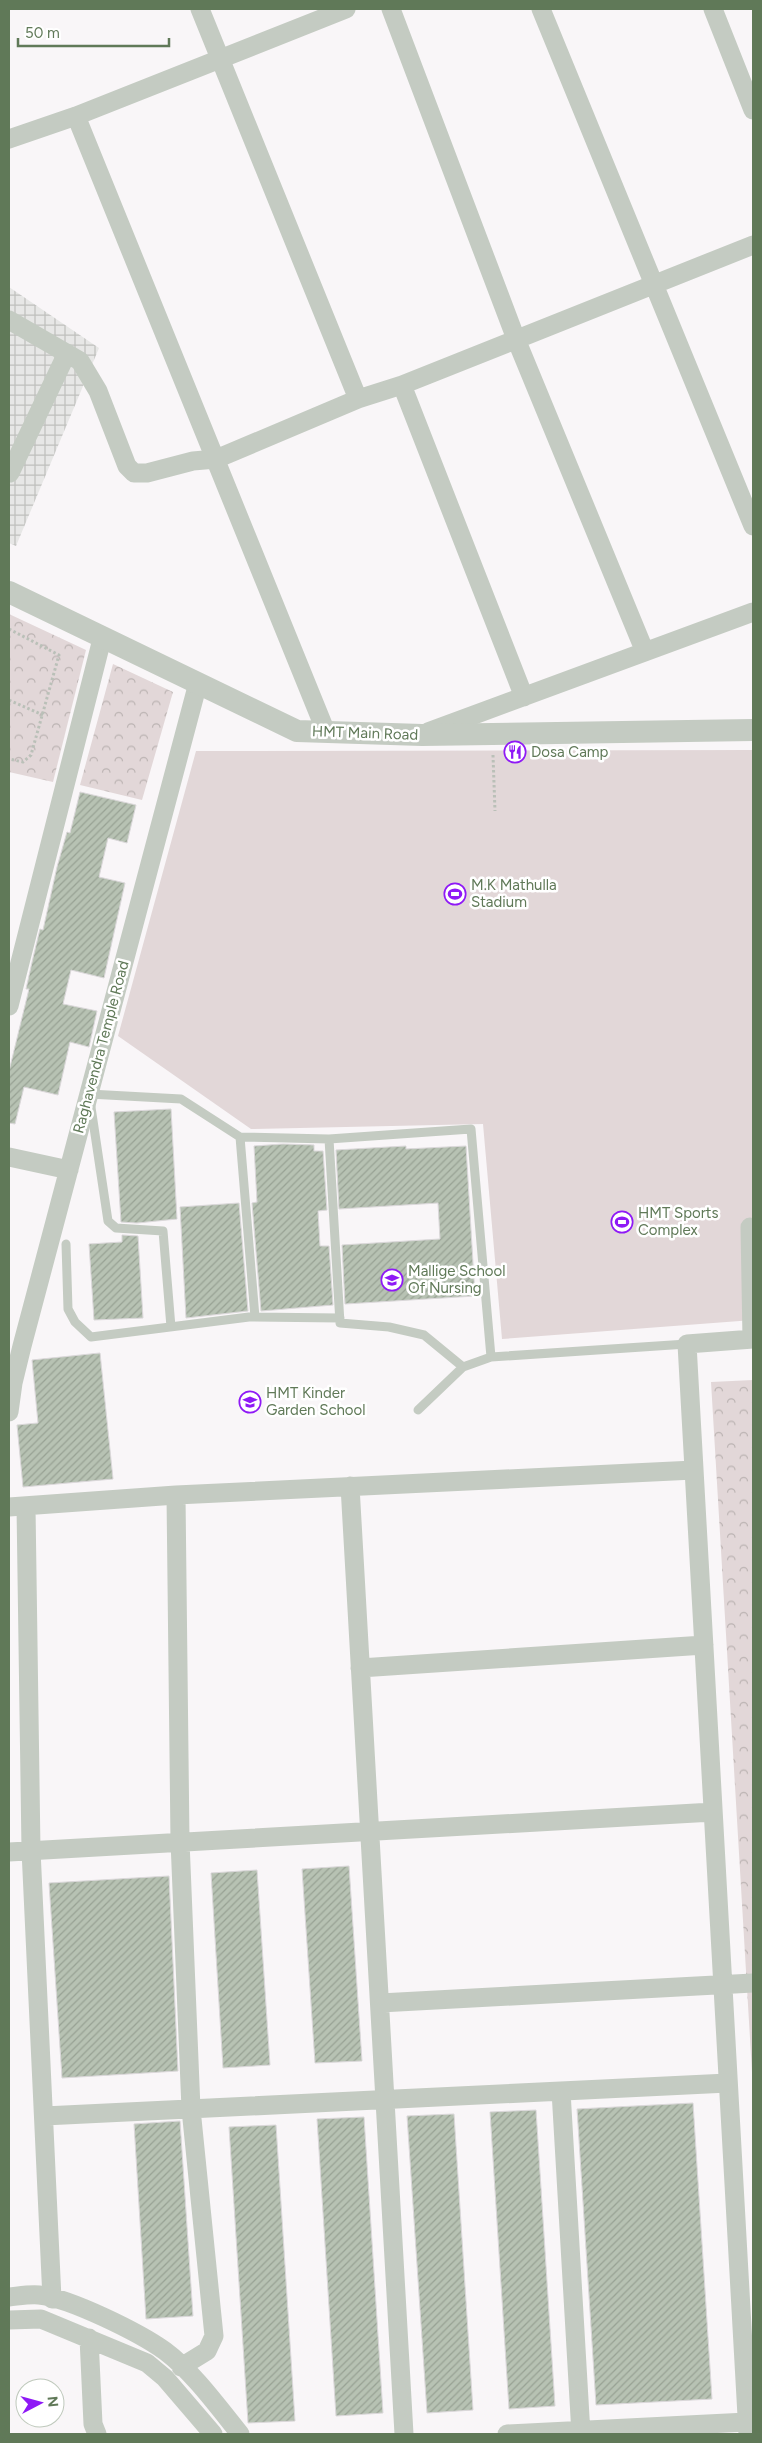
<svg xmlns="http://www.w3.org/2000/svg" width="762" height="2443" font-family="Figtree,sans-serif">
<style>
.industrial{fill:url(#industrial-grid)}
.green{fill:#e2d7d8}
.park{fill:url(#park-crowns)}
.building{fill:url(#building-hatch);stroke:#dbd8da}
.lines{fill:none;stroke-linecap:round;stroke-linejoin:round}
.path{stroke:#bac0b8;stroke-width:3;stroke-dasharray:2.5 2.5;stroke-linecap:butt}
.service{stroke:#c4cbc2;stroke-width:9}
.minor{stroke:#c4cbc2;stroke-width:19}
.tertiary{stroke:#c4cbc2;stroke-width:22}
.labels{text-anchor:middle;stroke-width:5;stroke-linejoin:round;paint-order:stroke}
.street-label{font-size:15px;fill:#607958;stroke:#fff}
.poi-label{font-size:15px;fill:#607958;stroke:#fff;text-anchor:start}
</style>
<defs>
<pattern id="industrial-grid" width="8" height="8" patternUnits="userSpaceOnUse" patternTransform="scale(1.25)"><rect width="8" height="8" fill="#e7e7e6"/><path d="M0 4h8M4 0v8" fill="none" stroke="#bfc0bd"/></pattern>
<pattern id="park-crowns" width="20" height="18" patternUnits="userSpaceOnUse" patternTransform="scale(1.25)"><rect width="20" height="18" fill="#e2d7d8"/><path d="M2 6a3 3 0 1 1 6 0M12 15a3 3 0 1 1 6 0" fill="none" stroke="#bbb3b2"/></pattern>
<pattern id="building-hatch" width="6" height="6" patternUnits="userSpaceOnUse" patternTransform="scale(1.25)"><rect width="6" height="6" fill="#b7c2b3"/><path d="M-1 1l2-2M0 6l6-6M5 7l2-2" fill="none" stroke="#98a294"/></pattern>
</defs>
<rect width="100%" height="100%" fill="#f9f6f8"/>
<path class="industrial" d="M9,287L99,348L16,546L9,543Z"/>
<path class="green" d="M753,750V1320L502,1339L483,1124L251,1129L118,1036L196,751Z"/>
<path class="park" d="M9,614L86,650L53,782L9,772Z
M113,664L173,692L142,800L80,785Z
M753,1380V2089L711,1382Z"/>
<path class="building" d="M80,792L136,805L127,843L108,838L99,877L125,883L104,978L71,970L63,1004L97,1011L89,1047L70,1042L58,1095L24,1087L15,1124L9,1123V1071L29,989H26L33,958L40,929L43,930L57,867L67,832L70,833Z
M171,1109L177,1219L137,1223L121,1222L114,1112Z
M283,1144L314,1145V1151H323L327,1210L318,1211L320,1246H329L333,1305L261,1311L252,1203L257,1202L254,1146Z
M406,1146V1149L466,1146L475,1296L345,1304L342,1245L440,1239L438,1203L339,1209L336,1150Z
M239,1203L248,1311L186,1318L180,1207Z
M122,1235L138,1236L143,1318L94,1320L89,1244L122,1242Z
M100,1353L113,1479L23,1487L17,1425L38,1423L32,1360Z
M349,1866L362,2061L315,2063L302,1869Z
M257,1870L270,2065L223,2068L211,1873Z
M169,1876L178,2071L62,2078L49,1883Z
M693,2103L712,2399L596,2405L577,2109Z
M536,2110L555,2406L509,2409L490,2112Z
M454,2114L473,2410L427,2413L407,2116Z
M364,2117L383,2413L336,2416L317,2119Z
M180,2121L193,2316L146,2319L134,2124Z
M276,2125L295,2421L248,2423L229,2127Z"/>
<g class="lines">
<path class="path" d="M9,629L59,655L31,755L23,762L9,759
M9,700L43,715
M493,755L495,811"/>
<path class="service" d="M240,1137L255,1317
M329,1139L340,1323L389,1327L424,1335L463,1367
M66,1244L68,1309L75,1322L91,1337L249,1317L340,1318
M171,1327L163,1231L116,1228L108,1221L89,1094L181,1099L240,1137L329,1139L471,1129L491,1357
M418,1410L463,1367L491,1357L687,1344"/>
<path class="minor" d="M200,9L358,399
M391,9L516,339L645,652
M541,9L753,526
M713,9L753,110
M76,116L326,732
M9,139L76,116L346,9
M9,320L80,361L98,391L127,466L134,473H147L193,461L216,459L358,399L402,385L753,245
M402,385L524,697
M10,473L67,353
M428,732L753,612
M9,1006L102,639
M9,1157L69,1170
M750,1227L752,1339
M9,1412L13,1383L22,1346L198,683
M350,1486L404,2434
M176,1495L180,1841L191,2109L214,2336L207,2351L181,2367
M26,1506L31,1850L52,2299
M9,1507L176,1495L694,1470
M360,1668L704,1645
M9,1852L713,1812
M380,2003L753,1983
M561,2091L581,2434
M44,2116L728,2083
M9,2297C19,2296 30,2294 39,2295C70,2298 140,2333 165,2351C192,2371 219,2408 240,2434
M9,2320L41,2319L147,2363L165,2378L213,2434
M89,2338L93,2424L97,2434
M507,2434L747,2422
M748,2434L687,1344L753,1339"/>
<path class="tertiary" d="M9,592L297,731L422,735L753,730"/>
</g>
<defs>
<g id="restaurant-ring" transform="scale(1.125)"><circle r="9.5" fill="#fff" stroke="#8f19f6" stroke-width="1.5"/><path d="M-5-6h1v4h1v-4h1v4h1v-4h1v5L-1.5 .5V6h-2V.5L-5-1ZM5-6V6H3V1.5H1.5Q1.5-4 5-6Z" fill="#8f19f6"/></g>
<g id="stadium-ring" transform="scale(1.125)"><circle r="9.5" fill="#fff" stroke="#8f19f6" stroke-width="1.5"/><path d="M0-5a6.5 5 0 1 0 0 10a6.5 5 0 1 0 0-10ZM-3.5-1.8h7v3.6h-7Z" fill="#8f19f6"/></g>
<g id="school-ring" transform="scale(1.125)"><circle r="9.5" fill="#fff" stroke="#8f19f6" stroke-width="1.5"/><path d="M0-5L7-2L0 1L-7-2ZM-4 1L0 2.5L4 1V4Q0 6-4 4Z" fill="#8f19f6"/></g>
</defs>
<g fill-rule="evenodd">
<use href="#restaurant-ring" x="515" y="752"/>
<use href="#stadium-ring" x="455" y="894"/>
<use href="#stadium-ring" x="622" y="1222"/>
<use href="#school-ring" x="392" y="1280"/>
<use href="#school-ring" x="250" y="1402"/>
</g>
<g class="labels">
<g class="street-label">
<text transform="translate(365 733) rotate(2)" y="5">HMT Main Road</text>
<text transform="translate(101 1047) rotate(-75)" y="5">Raghavendra Temple Road</text>
</g>
<g class="poi-label">
<text x="531" y="757">Dosa Camp</text>
<text x="471" y="890">M.K Mathulla<tspan x="471" dy="17">Stadium</tspan></text>
<text x="638" y="1218">HMT Sports<tspan x="638" dy="17">Complex</tspan></text>
<text x="408" y="1276">Mallige School<tspan x="408" dy="17">Of Nursing</tspan></text>
<text x="266" y="1398">HMT Kinder<tspan x="266" dy="17">Garden School</tspan></text>
</g>
</g>
<rect width="762" height="2443" fill="none" stroke="#607958" stroke-width="20"/>
<g transform="translate(40 2403) rotate(84)"><circle r="24" fill="#ffffff" stroke="#bfc9bc"/>
<path d="M0-4L9 19L0 12L-9 19Z" fill="#8f19f6"/>
<text y="-8" font-size="14" font-weight="bold" text-anchor="middle" fill="#607958">N</text>
</g>
<path d="M18 38v8h151v-8" fill="none" stroke="#607958" stroke-width="2.5"/>
<text x="25" y="38" font-size="15" fill="#607958" stroke="#ffffff" stroke-width="4" paint-order="stroke">50 m</text>
</svg>
